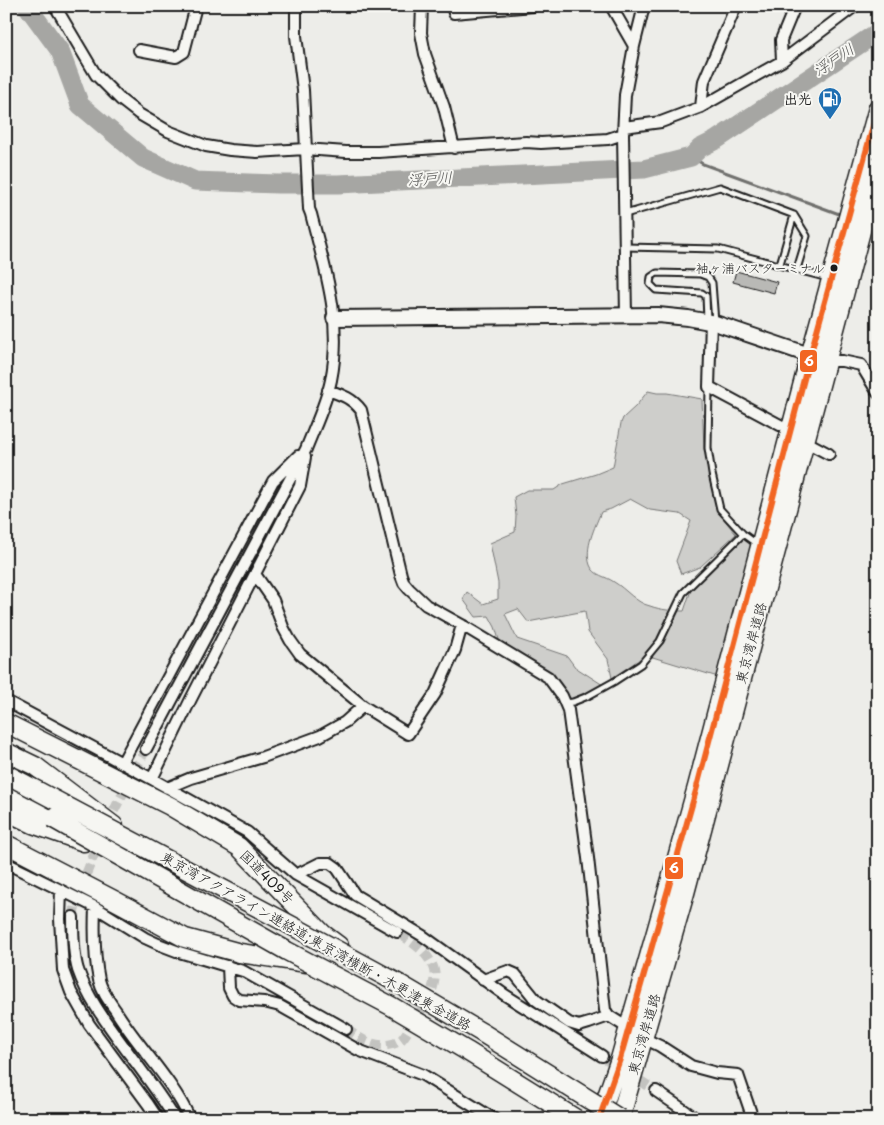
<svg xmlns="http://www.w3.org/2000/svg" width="884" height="1125" font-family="'Playpen Sans','Klee One',sans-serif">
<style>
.green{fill:#cececb;stroke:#757574}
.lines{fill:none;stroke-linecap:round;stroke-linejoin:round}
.stream{stroke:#6f6f6d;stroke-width:3}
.river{stroke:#a6a6a3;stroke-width:19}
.building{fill:#b9b9b6;stroke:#1c1c1c}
.street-tunnel{stroke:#c3c3c0;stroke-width:10;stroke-dasharray:10 5;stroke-linecap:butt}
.lane-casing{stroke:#1c1c1c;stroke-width:9}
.street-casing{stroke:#1c1c1c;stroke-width:14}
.secondary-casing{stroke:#1c1c1c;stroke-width:18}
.highway-casing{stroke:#1c1c1c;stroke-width:21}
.lane{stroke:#f6f6f2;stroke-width:5}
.street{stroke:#f6f6f2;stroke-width:10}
.secondary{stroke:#f6f6f2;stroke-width:14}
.highway{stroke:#f6f6f2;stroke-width:18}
.highway-bridge-casing{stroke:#1c1c1c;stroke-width:21;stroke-linecap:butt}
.highway-bridge{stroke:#f6f6f2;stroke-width:18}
.bus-1-casing{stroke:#f6f6f2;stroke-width:10}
.bus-1{stroke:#f26522;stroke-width:6}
.bus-dot{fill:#1c1c1c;stroke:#f6f6f2;stroke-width:2}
.labels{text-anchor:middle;stroke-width:4;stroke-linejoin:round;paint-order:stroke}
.bus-label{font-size:13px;fill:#1c1c1c;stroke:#f6f6f2;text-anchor:end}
.poi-label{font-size:14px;font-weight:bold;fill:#1c1c1c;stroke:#f6f6f2;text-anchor:end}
.street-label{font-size:14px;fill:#1c1c1c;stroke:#f6f6f2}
.water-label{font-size:15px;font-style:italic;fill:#535352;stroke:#f6f6f2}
.line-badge{stroke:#f6f6f2;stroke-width:2}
.badge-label{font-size:14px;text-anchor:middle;font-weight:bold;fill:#fff}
</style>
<rect width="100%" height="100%" fill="#edede9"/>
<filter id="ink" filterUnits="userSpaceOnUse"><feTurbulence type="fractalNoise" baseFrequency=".02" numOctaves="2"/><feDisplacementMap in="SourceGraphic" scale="10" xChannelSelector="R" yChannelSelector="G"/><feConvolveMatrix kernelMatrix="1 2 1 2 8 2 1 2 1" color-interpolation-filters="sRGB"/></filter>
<g filter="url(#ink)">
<path class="green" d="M648,391L657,393H667L702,399L704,449L718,512L736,534L700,567L681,574L676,561L691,521L680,514L650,510L630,499L611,509L601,512C595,527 584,548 590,565C594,576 606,576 614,582C626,589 636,603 650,606C661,610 673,611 684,611L692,587L697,581L743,537L754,544L718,677L646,655L612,678L608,659L588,632L585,611L528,622L518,609L505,614L517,639L567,656L575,667L603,685L575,700L568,698L500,643L495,627L489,616L476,617L463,599L467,592L483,604L498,599V583L490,543L515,532L516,516L514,497L527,490H554L563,484L596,474L613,467L621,423L623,418L636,406Z"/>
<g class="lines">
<path class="stream" d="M691,157L703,164L842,215
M869,225L878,228"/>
<path class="river" d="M27,6L60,51L80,105L143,158L195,181L278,184H338L644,169L691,157L700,148L716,140L878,32"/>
</g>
<path class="building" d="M736,271L777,282L774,293L733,282Z"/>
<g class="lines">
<path class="street-tunnel" d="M107,824L146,749
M73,917L78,894L100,840
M346,1029C359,1038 374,1049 392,1044C394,1044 400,1041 402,1039C406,1035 409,1028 413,1023C422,1008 438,989 434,970C429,952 412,942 397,932
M602,1056L656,1091"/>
<g class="lane-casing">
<path id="lane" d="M625,214L720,187L794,215L807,236L797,269
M625,247L718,249L828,278
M780,264L794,215
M707,320L706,296L702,293L656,290L650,284L651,277L657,273L700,274L708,277L712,283L715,322
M709,387L708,448L712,474L720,509L743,534L754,542L757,543
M565,703L573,702L588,696L615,681L641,664L660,641L683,593L743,534"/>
</g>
<g class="street-casing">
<path id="street" d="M55,6L96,75L121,100L139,114L168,131L206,146L230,150L257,152L305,149L346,152H378L526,142L541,143L608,139L623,134
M422,6L421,33L425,54L444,107L454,148
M452,6L454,13L533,6
M611,6L634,46
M139,50L176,57L184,52L196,6
M782,61L781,40L795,6
M701,107L704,81L736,6
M624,127L661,122L701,107L782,61L855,6
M626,316L623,134L625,95L634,46L644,6
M711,321L709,387L780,425
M826,361H842L861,365L878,393
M328,390C342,395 352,398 361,410L401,575L404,583L409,589L426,605L462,625L548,677L562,696L568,710L588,858L605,1010L609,1016L628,1028
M812,445L829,454
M255,574L273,600L283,627L290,640L300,654L363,706L408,734L435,694L455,650L462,625
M6,701L152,779L247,832L296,875L397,932
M146,749L306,449C315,426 326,404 331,380C343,322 325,269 311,214L309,209L303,90L296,36V6
M122,763L273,481L298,456
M152,779L191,699L300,486L305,457
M167,788L191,778L263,757L320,736L345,722L363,706
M6,863L95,907L145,938L158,944L179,952L243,971L346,1029
M296,875L320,863H330L337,868L355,895L423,936L505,995L602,1056
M61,890L60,919L63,970L71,992L89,1024L148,1104L158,1119
M95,907C94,932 94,957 99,980C102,992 109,1001 116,1011C139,1048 171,1078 190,1119
M73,917C73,933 73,954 78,970C87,996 103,1018 119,1040C138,1066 158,1091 175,1119
M228,966L229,988L233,996L239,1000L264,1002L280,1006L358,1050L423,1075L494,1119
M483,980L508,971L515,974L536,1000L569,1023L579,1026L589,1023L609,1016
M643,1038L660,1046L691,1066L717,1073L738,1075L753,1119
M656,1091L697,1119"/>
</g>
<g class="secondary-casing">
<path id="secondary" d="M334,318L658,315L688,318L715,323L818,358"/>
</g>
<g class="highway-casing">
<path id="highway" d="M6,723L170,806L239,847L323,934L339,946
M6,752L35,766L114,826
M6,794L52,818
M6,811L33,824L84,842
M6,844L114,900L185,938L240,953L307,963
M599,1119L620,1059L697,787L810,356L878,108
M620,1119L685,893L878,167"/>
</g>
<use href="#lane" class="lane"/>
<use href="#street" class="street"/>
<use href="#secondary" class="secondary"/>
<use href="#highway" class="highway"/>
<g class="highway-bridge-casing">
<path id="highway-bridge" d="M6,774L298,929L403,986L481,1032L620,1119
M52,818L287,951L391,1006L467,1051L576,1119"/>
</g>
<use href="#highway-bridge" class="highway-bridge"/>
<g class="bus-1-casing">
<path id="bus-1" d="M599,1119L620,1059L697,787L810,356L878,108"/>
</g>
<use href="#bus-1" class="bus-1"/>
</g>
</g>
<defs>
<g id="fuel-pin" transform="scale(1.25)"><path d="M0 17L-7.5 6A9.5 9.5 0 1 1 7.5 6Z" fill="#1f6fb2" stroke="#f6f6f2"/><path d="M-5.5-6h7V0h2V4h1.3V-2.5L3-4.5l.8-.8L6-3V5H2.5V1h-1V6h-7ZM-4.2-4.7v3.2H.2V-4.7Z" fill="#fff"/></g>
</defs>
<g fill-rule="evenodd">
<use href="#fuel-pin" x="830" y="99"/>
</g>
<circle class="bus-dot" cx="834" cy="268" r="4.5"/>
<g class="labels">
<g class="bus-label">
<text x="825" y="273">袖ヶ浦バスターミナル</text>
</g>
<g class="poi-label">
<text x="812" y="104">出光</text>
</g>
<g class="street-label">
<text transform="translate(751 643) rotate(-75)" y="5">東京湾岸道路</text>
<text transform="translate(267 877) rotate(45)" y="5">国道409号</text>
<text transform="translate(316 941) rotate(29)" y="5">東京湾アクアライン連絡道;東京湾横断・木更津東金道路</text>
<text transform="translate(644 1034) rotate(-74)" y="5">東京湾岸道路</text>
</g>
<g class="water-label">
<text transform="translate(834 60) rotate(-33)" y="5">浮戸川</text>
<text transform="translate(430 179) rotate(-3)" y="5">浮戸川</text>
</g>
</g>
<g class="line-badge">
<rect x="799" y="349" width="19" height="24" rx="5" fill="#f26522"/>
<rect x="664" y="856" width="20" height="24" rx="5" fill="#f26522"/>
</g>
<g class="badge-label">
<text x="809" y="366">6</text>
<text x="674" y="873">6</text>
</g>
<rect width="884" height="1125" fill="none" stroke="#f6f6f2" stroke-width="25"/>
<rect x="12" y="12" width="859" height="1100" fill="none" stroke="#1c1c1c" stroke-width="2" filter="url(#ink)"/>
</svg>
